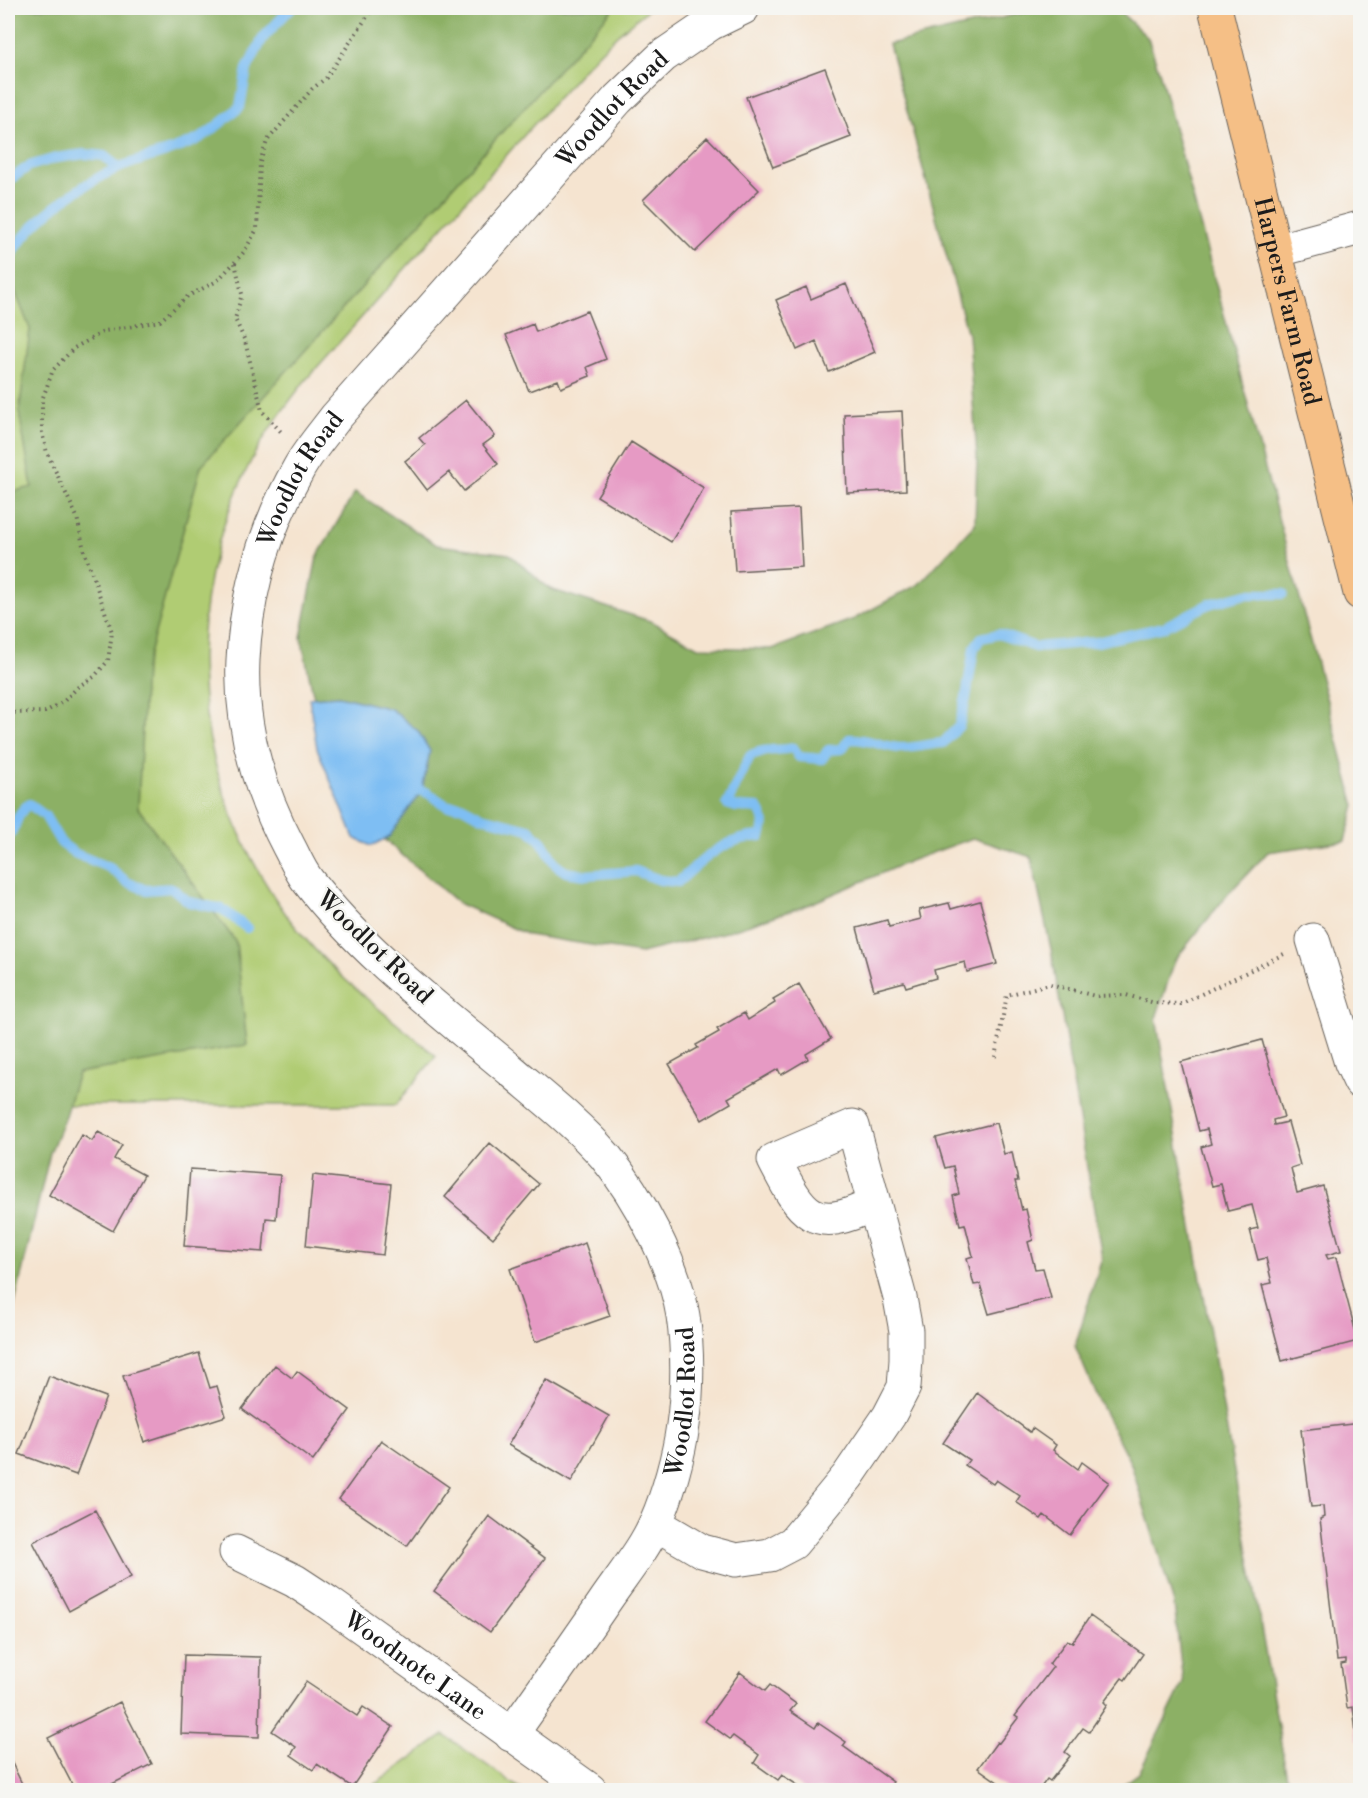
<svg xmlns="http://www.w3.org/2000/svg" width="1368" height="1798" font-family="'Libre Bodoni',serif">
<style>
.green{fill:#b0cc73;stroke:#667448;stroke-width:1.5}
.forest{fill:#8cb065;stroke:#546640;stroke-width:1.5}
.water{fill:#7ebef3;stroke:#4d6d88;stroke-width:1.5}
.lines{fill:none;stroke-linecap:round;stroke-linejoin:round}
.stream{stroke:#7ebef3;stroke-width:10}
.building{fill:#e69ac4}
.minor-casing{stroke:#68625b;stroke-width:35}
.major-casing{stroke:#68625b;stroke-width:35}
.path{stroke:#68625b;stroke-width:4;stroke-dasharray:1.5 4.5;stroke-linecap:butt}
.minor{stroke:#fff;stroke-width:33}
.major{stroke:#f5bf86;stroke-width:33}
.labels{text-anchor:middle;stroke-width:5;stroke-linejoin:round;paint-order:stroke}
.street-label{font-size:24px;fill:#1c1c1c;stroke:#f6f6f2}
</style>
<rect width="100%" height="100%" fill="#f6f6f2"/>
<filter id="ink" filterUnits="userSpaceOnUse"><feTurbulence type="fractalNoise" baseFrequency=".0167" numOctaves="2"/><feDisplacementMap in="SourceGraphic" scale="12" xChannelSelector="R" yChannelSelector="G"/><feConvolveMatrix kernelMatrix="1 2 1 2 8 2 1 2 1" color-interpolation-filters="sRGB"/></filter>
<filter id="wash" filterUnits="userSpaceOnUse"><feTurbulence type="fractalNoise" baseFrequency=".008" numOctaves="4" result="noise"/><feDisplacementMap in="SourceGraphic" scale="24" xChannelSelector="R" yChannelSelector="G"/><feGaussianBlur stdDeviation="1.35" result="paint"/><feColorMatrix in="noise" values="0 0 0 0 0 0 0 0 0 0 0 0 0 0 0 0 0 1.4 0 .05"/><feComposite in="paint" operator="in"/></filter>
<g filter="url(#wash)">
<rect width="100%" height="100%" fill="#f5e4d0"/>
<path class="green" d="M144,8H650L618,34L586,66L304,382C286,406 267,430 253,457C173,609 189,783 290,920C330,973 386,1014 436,1056L396,1105H47L8,1320V159Z
M444,1735L522,1790H367Z"/>
<path class="forest" d="M8,8H614L201,466L145,669L138,808L236,942L247,1045L78,1073L64,1119L50,1153L12,1315L8,1346V493L32,487L19,412L30,329L13,286L11,240L8,233Z
M1044,8H1116L1148,38L1160,74L1355,806L1345,841L1268,852L1228,894L1175,960L1156,1018L1289,1790H1116L1139,1773L1183,1683L1174,1604L1131,1464L1100,1404L1075,1346L1102,1258L1051,949L1031,857L973,838L910,861L803,907L722,933L641,953L528,935L458,903L372,829L326,755L301,637L317,557L355,492L437,545L509,554L550,589L650,621L698,647L772,649L854,619L919,584L975,524L977,457L968,335L889,44Z"/>
<path class="water" d="M339,696L391,709L418,731L430,751L422,791L389,837L371,846L354,838L317,748L309,698Z"/>
<g class="lines">
<path class="stream" d="M8,181L29,166L56,158L85,154L104,156L119,168
M8,263C23,225 81,184 118,168C145,157 174,152 200,138C214,130 227,117 240,107L247,69L263,38L291,8
M409,787L428,793L447,806H461L482,817L529,829L542,842L556,865L566,872L586,875L636,871L660,880L678,882C704,859 723,838 761,836C765,824 765,819 758,808L736,807L727,804L750,756C761,748 780,751 793,748L799,757L822,759L828,750L842,749L849,739C870,738 881,747 900,748C914,748 929,744 943,743L959,726L966,698L974,648L981,638L999,634L1035,647L1097,642L1164,627L1209,604L1246,594H1283
M8,837C19,825 14,815 29,804L45,816L61,843L76,854L110,868L127,882L146,890L172,888L189,902L222,909L247,928"/>
</g>
<g id="blocks">
<path class="building" d="M825,68L851,137L773,167L746,97Z
M707,137L759,190L695,252L643,200Z
M846,284L875,352L829,372L816,341L797,350L776,300L806,287L811,299Z
M587,311L606,359L587,367L590,376L561,388L558,380L529,391L506,335L533,324L536,332Z
M466,400L495,436L483,445L498,464L464,491L449,472L427,490L405,461L425,445L419,438Z
M902,411L906,490L847,493L844,414Z
M631,442L704,488L671,542L597,496Z
M799,508L802,567L735,571L731,512Z
M980,901L997,964L967,972L965,962L934,970L936,978L906,987L904,982L874,990L857,928L887,920L889,927L921,919L919,910L949,903L951,909Z
M799,984L831,1039L806,1054L808,1059L781,1075L778,1069L728,1098L731,1103L702,1120L669,1064L698,1048L696,1045L719,1032L717,1029L744,1013L748,1020L775,1003L773,999Z
M1262,1040L1284,1117L1273,1120L1274,1125L1288,1122L1300,1165L1291,1168L1297,1193L1323,1186L1341,1251L1326,1255L1328,1259L1336,1257L1358,1341L1282,1361L1262,1285L1272,1283L1266,1258L1258,1260L1250,1230L1258,1228L1252,1205L1228,1211L1221,1184L1212,1186L1201,1147L1211,1144L1207,1129L1199,1131L1181,1062Z
M996,1123L1004,1154L1012,1152L1018,1181H1015L1022,1210L1026,1209L1033,1240L1028,1242L1035,1269L1043,1268L1051,1298L989,1314L980,1284L974,1285L967,1258L973,1256L965,1224L960,1225L953,1196L959,1194L953,1166L945,1168L936,1138Z
M98,1132L122,1145L114,1159L144,1175L113,1231L49,1195L82,1135L92,1141Z
M490,1143L539,1184L493,1238L445,1197Z
M190,1169L280,1175L276,1219L266,1218L263,1252L184,1246Z
M313,1175L391,1184L383,1255L306,1246Z
M585,1243L610,1316L535,1342L510,1269Z
M199,1353L210,1388L217,1386L226,1416L144,1442L123,1376Z
M275,1365L292,1378L297,1371L350,1410L313,1461L242,1409Z
M49,1376L106,1397L76,1475L19,1454Z
M546,1380L609,1416L571,1482L508,1445Z
M977,1393L1030,1432L1032,1428L1056,1445L1053,1450L1078,1469L1082,1462L1109,1482L1070,1535L1044,1515L1041,1519L1016,1502L1020,1496L996,1480L993,1484L965,1465L969,1460L943,1443Z
M1360,1423V1740L1357,1741L1353,1707L1347,1708L1341,1664L1346,1663V1659L1337,1660L1320,1519L1324,1517L1323,1506L1311,1507L1301,1430Z
M381,1440L449,1487L407,1546L339,1499Z
M95,1510L131,1577L69,1611L33,1542Z
M489,1516L545,1558L490,1632L434,1591Z
M1090,1616L1143,1654L1125,1680L1122,1678L1104,1702L1107,1705L1089,1732L1083,1728L1065,1752L1070,1756L1050,1781L1047,1779L1039,1790H1009L978,1768L997,1742L999,1743L1018,1718L1015,1716L1053,1667L1049,1664L1067,1640L1072,1643Z
M184,1655L261,1657L259,1737L181,1734Z
M740,1672L765,1691L770,1685L796,1704L790,1711L815,1728L818,1723L846,1742L843,1746L893,1782L887,1790H805L782,1775L778,1780L754,1763L759,1755L733,1736L730,1739L705,1721Z
M306,1682L357,1716L363,1707L393,1727L352,1787L317,1764L313,1770L291,1755L296,1747L272,1731Z
M120,1702L152,1764L100,1790H75L48,1738Z
M8,1755L25,1790H8Z"/>
</g>
</g>
<g filter="url(#ink)">
<use href="#blocks" fill-opacity="0" stroke="#68625b" stroke-width="1.5"/>
<g class="lines">
<g class="minor-casing">
<g id="minor">
<path d="M1275,251L1360,228"/>
<path d="M1313,940L1351,1063L1360,1082"/>
<path d="M656,1524L702,1551L736,1560L770,1555L793,1543L848,1476L889,1416L904,1387L906,1360V1331L900,1298L853,1126L774,1160C801,1212 812,1236 873,1204"/>
<path id="s1" d="M236,1552L295,1581L327,1602L590,1790"/>
<path id="s2" d="M511,1735C543,1690 574,1646 605,1601C622,1576 644,1550 656,1522C668,1495 679,1455 683,1425C688,1392 688,1349 683,1316C675,1265 638,1196 605,1156C578,1125 545,1099 513,1072C442,1012 365,955 308,881C300,871 295,858 289,847C259,790 240,725 243,660C246,593 266,527 299,468C309,450 324,433 336,417L618,99L663,56L710,24L743,8"/>
</g>
</g>
<g class="major-casing">
<g id="major">
<path id="s3" d="M1215,8L1360,593"/>
</g>
</g>
<path class="path" d="M235,263L242,294L235,319L245,341L262,411L283,434
M8,713L45,712L63,702L79,686L94,677L108,661L112,632L84,550L77,517L47,453L42,432V400L53,370L74,348L105,331L160,321L188,296L217,281L235,262L244,252L257,229L260,162L267,141L312,89L326,78L373,8
M995,1057L1007,995L1050,984L1095,996L1126,995L1155,1003L1181,1004L1284,954"/>
<use href="#minor" class="minor"/>
<use href="#major" class="major"/>
</g>
</g>
<g class="labels">
<g class="street-label">
<text dy="8" stroke="none"><textPath href="#s2" startOffset="1966">Woodlot Road</textPath></text>
<text dy="8" stroke="none"><textPath href="#s3" startOffset="302">Harpers Farm Road</textPath></text>
<text dy="8" stroke="none"><textPath href="#s2" startOffset="1480">Woodlot Road</textPath></text>
<text transform="translate(375 947) rotate(44)" y="8">Woodlot Road</text>
<text dy="8" stroke="none"><textPath href="#s2" startOffset="382">Woodlot Road</textPath></text>
<text dy="8" stroke="none"><textPath href="#s1" startOffset="213">Woodnote Lane</textPath></text>
</g>
</g>
<rect width="1368" height="1798" fill="none" stroke="#f6f6f2" stroke-width="30"/>
</svg>
